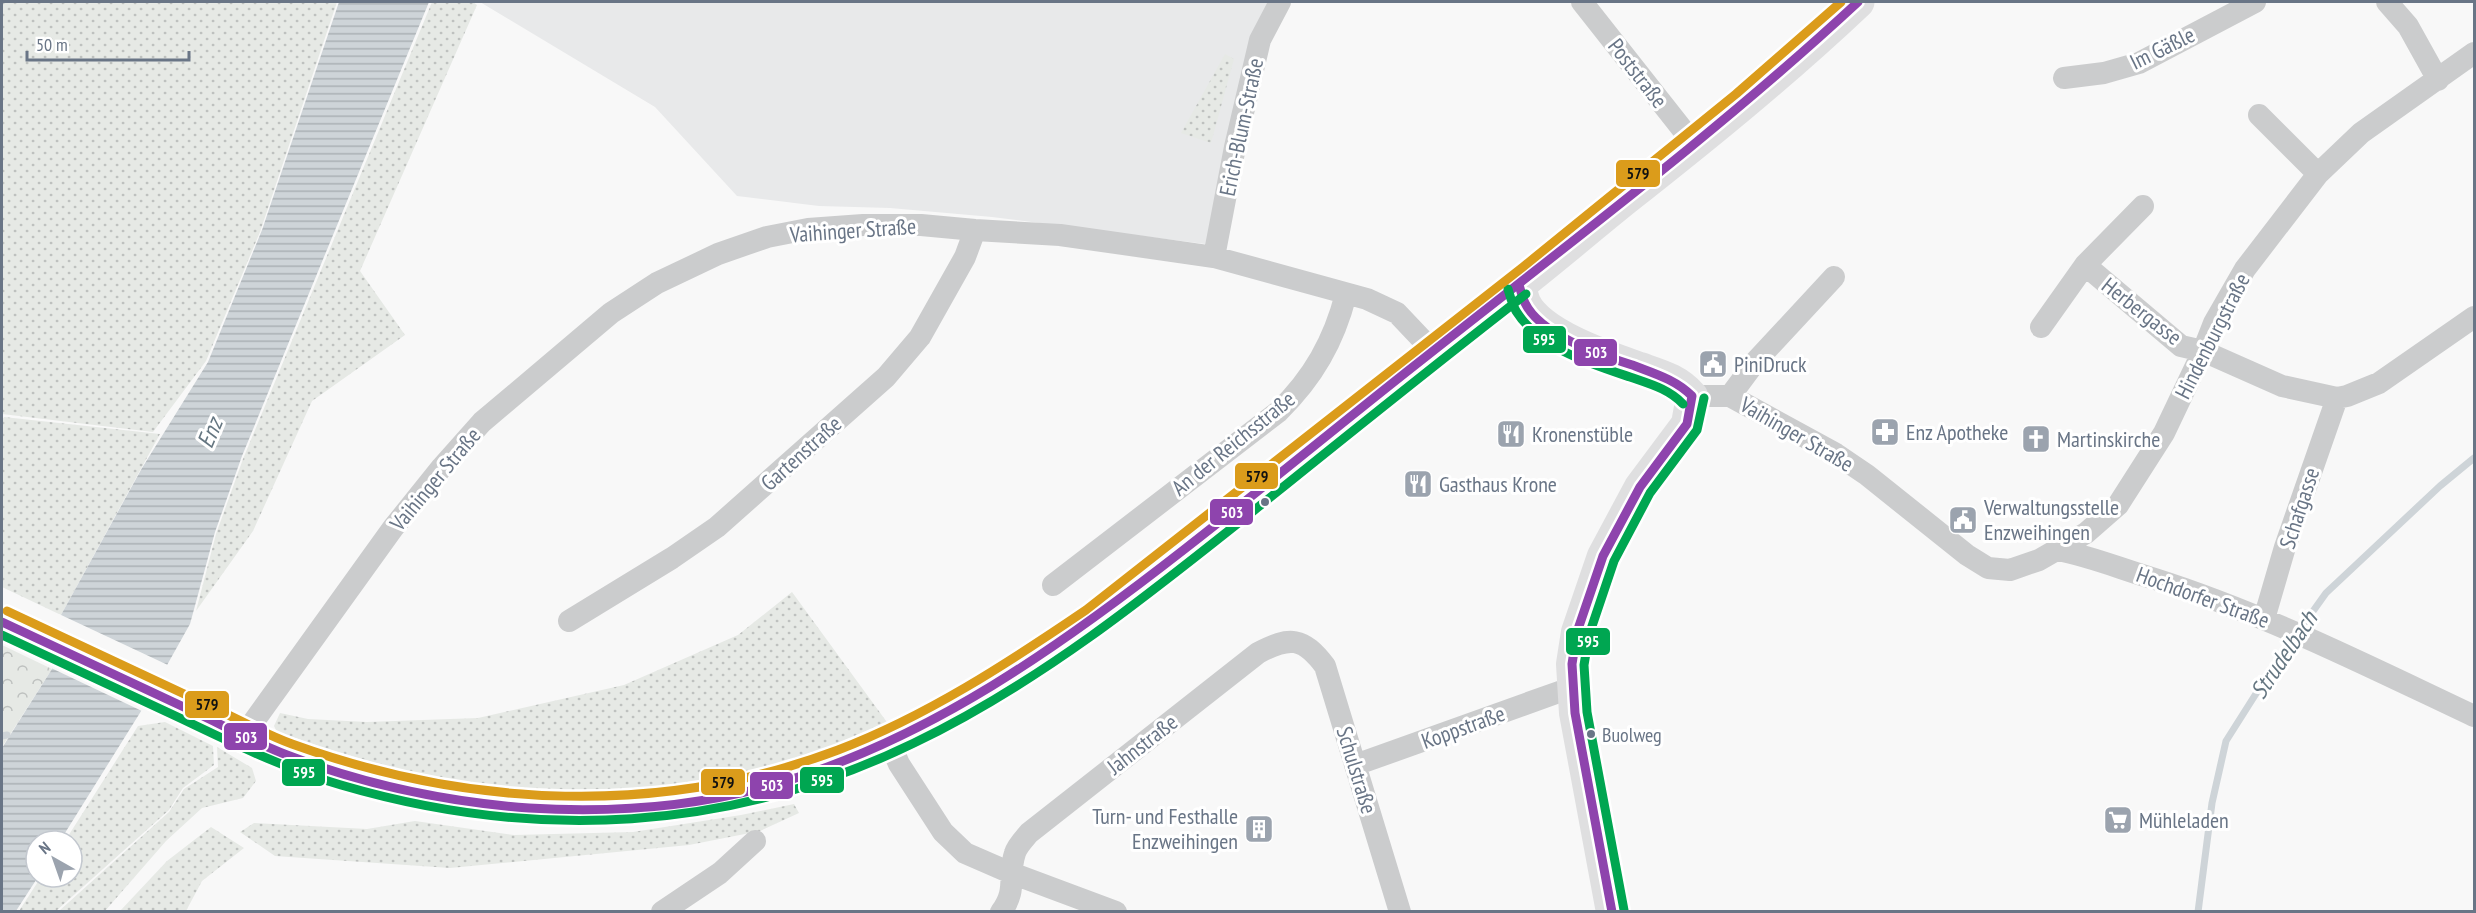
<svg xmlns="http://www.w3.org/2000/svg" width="2476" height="913" font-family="'PT Sans Narrow',sans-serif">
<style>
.built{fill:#e8e9ea}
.green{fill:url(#green-dots)}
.forest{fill:url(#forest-crowns)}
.water{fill:url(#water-rules)}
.pier{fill:#f8f8f8}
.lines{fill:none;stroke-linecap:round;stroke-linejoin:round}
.stream{stroke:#ced4d8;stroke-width:7}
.street{stroke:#cbcccd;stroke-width:22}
.secondary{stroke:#dfdfe0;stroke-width:32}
.primary{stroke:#dfdfe0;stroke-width:33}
.bus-1-casing{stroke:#fff;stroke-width:14}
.bus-2-casing{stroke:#fff;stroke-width:14}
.bus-3-casing{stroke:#fff;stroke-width:14}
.bus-1{stroke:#8e44ad;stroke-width:9}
.bus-2{stroke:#00a651;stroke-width:9}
.bus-3{stroke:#db9c1b;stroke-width:9}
.bus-dot{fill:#697586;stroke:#fff;stroke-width:2}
.labels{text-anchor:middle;stroke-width:6;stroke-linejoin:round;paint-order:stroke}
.bus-label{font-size:20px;fill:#697586;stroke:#fff;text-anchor:start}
.street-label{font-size:22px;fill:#697586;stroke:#fff}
.poi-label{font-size:22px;fill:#697586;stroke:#fff;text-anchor:start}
.water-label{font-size:24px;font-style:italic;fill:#657681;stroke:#fff}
.line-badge{stroke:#fff;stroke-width:2}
.badge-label{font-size:16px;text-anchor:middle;font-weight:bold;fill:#fff}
.pale-badge-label{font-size:16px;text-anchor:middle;font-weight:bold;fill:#111}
</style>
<defs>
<pattern id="green-dots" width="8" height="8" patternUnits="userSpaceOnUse" patternTransform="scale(1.5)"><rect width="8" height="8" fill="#e6e9e5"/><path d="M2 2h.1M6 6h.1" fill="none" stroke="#bec1bf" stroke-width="1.8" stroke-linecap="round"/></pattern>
<pattern id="forest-crowns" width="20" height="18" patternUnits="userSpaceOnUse" patternTransform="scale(1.5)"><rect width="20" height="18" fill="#e6e9e5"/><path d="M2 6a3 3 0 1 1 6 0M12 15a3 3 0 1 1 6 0" fill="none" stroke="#bec1bf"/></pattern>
<pattern id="water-rules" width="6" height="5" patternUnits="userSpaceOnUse" patternTransform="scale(1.5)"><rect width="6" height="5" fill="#ced4d8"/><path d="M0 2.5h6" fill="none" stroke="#abb1b5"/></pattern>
</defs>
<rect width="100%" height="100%" fill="#f8f8f8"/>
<path class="built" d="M480,2H1275L1213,245L992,217L890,208L819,206L737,196L655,107Z"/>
<path class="green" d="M2,2H337L260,232L206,361L153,432L2,414Z
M432,2H473L477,5L360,271L405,335L312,401L253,531L196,611L216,534L243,459Z
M1225,54L1234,59L1211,143L1181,133Z
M4,417L160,434L61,615L2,587V420Z
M792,592L889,725C760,787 612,803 470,783C404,774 340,753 277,732L274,726L280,713L308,719L367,722L478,718L624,685L738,635Z
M165,722L213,746L214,765L183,788L169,810L56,911H19L41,877H72V841H65L138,726Z
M217,747L252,768L256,781L243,798L202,808L166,841L105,911H59L169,812L184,789L218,767Z
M794,804L799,813L760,831L689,845L450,868L275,856L240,832L254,823L367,829L415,821L514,835L633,832L741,815Z
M211,827L244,848L202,881L186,911H120L167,861Z"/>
<path class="forest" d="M2,645L52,669L2,747Z"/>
<path class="water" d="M339,2H429L242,456L215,532L190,624L143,708L60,841H36L38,877L16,911H2V748L52,669L61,615L142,468L208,362L262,230Z"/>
<path class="pier" d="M59,614L170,666L144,712L49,667Z"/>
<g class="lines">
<path class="stream" d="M2,736L7,735
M2198,912L2212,803L2226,741L2271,670L2326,593L2440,486L2474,458"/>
<path class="street" d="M1582,2L1694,144
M2387,2L2408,26L2438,80
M2064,78L2104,73L2139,63L2255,2
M2259,115L2318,174
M2143,206L2085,265L2181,346L2203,351L2282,386L2337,398L2347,396L2379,383L2474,317
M1214,257L1235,147L1260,40L1280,2
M2041,327L2085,265
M1692,396H1730L1836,454L1867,475L1967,555L1988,568L2010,570L2039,560L2086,533L2118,505L2164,433L2203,351L2214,323L2245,269L2318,174L2361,133L2474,53
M1730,396L1756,361L1834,277
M2058,550C2093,557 2121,569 2155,579C2265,614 2370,667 2474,716
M1053,585L1278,412C1313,378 1334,341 1346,294
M2264,619L2285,547L2337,398
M569,621L672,558L717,527L886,377L920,337L965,257L975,230
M244,735L393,528L442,467L482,422L611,313L657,283L718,254L767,237L808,229L863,225H921L975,230L1060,235L1214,257L1367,299L1397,313L1433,351
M889,741L899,764L943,832L965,853L1011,873L1116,912
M1355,765L1559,692L1572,691
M662,912L720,873L755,841
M1001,912C1018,889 1007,877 1015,853C1017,846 1024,839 1029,833L1258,653C1290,636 1303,637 1325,666L1400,912"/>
<path class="secondary" d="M1519,285C1521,291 1523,297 1525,303C1541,335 1608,357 1640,368C1660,375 1677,379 1692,396L1687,424L1640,487L1603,556L1577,632L1572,664L1575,713L1612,912"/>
<path class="primary" d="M2,622L285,754C443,811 612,830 776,784C961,731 1115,606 1263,487C1313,447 1364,406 1414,366C1448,339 1483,313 1517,287C1554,258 1589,228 1625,199C1705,136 1784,72 1858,2"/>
<g class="bus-1-casing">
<path id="bus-1" d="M1519,285C1521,291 1522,297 1525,303C1541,336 1602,355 1635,366C1656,374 1676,380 1692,396
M2,622C64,651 126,680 188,709C221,724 253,742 287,755C363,784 448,802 529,808C611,813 696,807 776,784C929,740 1062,645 1186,548C1263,488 1338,426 1414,366C1564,247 1718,132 1858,2
M1612,912L1575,713L1572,664L1577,632L1603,556L1640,487L1687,424L1692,396"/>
</g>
<g class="bus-2-casing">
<path id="bus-2" d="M1508,289C1510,296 1512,304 1516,311C1539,348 1591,364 1630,377C1650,384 1669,389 1683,404
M2,635C62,663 122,691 182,719C234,744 286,769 341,785C535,842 731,832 914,743C1041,682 1152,592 1262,504C1350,433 1437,363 1526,294
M1624,910L1587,712L1584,665L1589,635L1614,561L1650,493L1697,430L1704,398"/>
</g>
<g class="bus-3-casing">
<path id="bus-3" d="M7,611C70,641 134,670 197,700C228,714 260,732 292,744C469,808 661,817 838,750C927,716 1008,663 1086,610L1523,267L1736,94L1841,2"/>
</g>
<use href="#bus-1" class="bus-1"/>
<use href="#bus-2" class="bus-2"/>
<use href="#bus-3" class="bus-3"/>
</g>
<defs>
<g id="civic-square" transform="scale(1.5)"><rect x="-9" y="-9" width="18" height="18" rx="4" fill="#9ba3ae" stroke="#fff"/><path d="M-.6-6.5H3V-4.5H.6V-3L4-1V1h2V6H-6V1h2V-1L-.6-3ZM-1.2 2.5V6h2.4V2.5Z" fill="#fff"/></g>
<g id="pharmacy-square" transform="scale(1.5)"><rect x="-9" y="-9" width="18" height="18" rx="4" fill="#9ba3ae" stroke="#fff"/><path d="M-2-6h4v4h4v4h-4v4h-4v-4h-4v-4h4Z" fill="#fff"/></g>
<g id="restaurant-square" transform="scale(1.5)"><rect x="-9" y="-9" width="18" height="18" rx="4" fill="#9ba3ae" stroke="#fff"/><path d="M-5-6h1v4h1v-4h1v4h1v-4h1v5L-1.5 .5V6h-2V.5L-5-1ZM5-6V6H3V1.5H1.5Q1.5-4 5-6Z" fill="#fff"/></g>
<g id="church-square" transform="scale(1.5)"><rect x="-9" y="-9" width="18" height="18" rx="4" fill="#9ba3ae" stroke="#fff"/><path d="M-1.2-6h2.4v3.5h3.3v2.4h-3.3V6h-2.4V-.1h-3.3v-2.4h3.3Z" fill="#fff"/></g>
<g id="supermarket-square" transform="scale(1.5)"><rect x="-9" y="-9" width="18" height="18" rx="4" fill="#9ba3ae" stroke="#fff"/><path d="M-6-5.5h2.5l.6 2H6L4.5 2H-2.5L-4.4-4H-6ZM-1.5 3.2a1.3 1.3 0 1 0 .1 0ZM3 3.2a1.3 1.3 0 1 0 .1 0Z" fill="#fff"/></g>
<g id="building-square" transform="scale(1.5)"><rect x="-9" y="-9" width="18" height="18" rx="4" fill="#9ba3ae" stroke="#fff"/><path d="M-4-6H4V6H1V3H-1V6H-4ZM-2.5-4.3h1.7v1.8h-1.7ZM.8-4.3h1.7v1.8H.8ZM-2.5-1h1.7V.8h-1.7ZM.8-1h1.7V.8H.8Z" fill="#fff"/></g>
</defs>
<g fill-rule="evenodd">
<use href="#civic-square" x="1713" y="364"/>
<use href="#pharmacy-square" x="1885" y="432"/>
<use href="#restaurant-square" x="1511" y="434"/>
<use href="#church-square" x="2036" y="439"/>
<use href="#restaurant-square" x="1418" y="484"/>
<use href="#civic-square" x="1963" y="520"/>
<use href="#supermarket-square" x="2118" y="820"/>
<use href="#building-square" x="1259" y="829"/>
</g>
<g class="bus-dot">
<circle cx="1265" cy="502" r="5"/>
<circle cx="1591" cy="734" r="5"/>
</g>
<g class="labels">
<g class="bus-label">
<text x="1602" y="742">Buolweg</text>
</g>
<g class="street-label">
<text transform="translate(2162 48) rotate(-26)" y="8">Im Gäßle</text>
<text transform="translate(1638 73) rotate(52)" y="8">Poststraße</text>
<text transform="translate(1241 127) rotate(-78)" y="8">Erich-Blum-Straße</text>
<text transform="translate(853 230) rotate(-4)" y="8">Vaihinger Straße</text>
<text transform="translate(2142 311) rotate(38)" y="8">Herbergasse</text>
<text transform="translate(2212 336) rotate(-63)" y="8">Hindenburgstraße</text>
<text transform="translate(1797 434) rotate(30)" y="8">Vaihinger Straße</text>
<text transform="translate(1233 443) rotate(-39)" y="8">An der Reichsstraße</text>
<text transform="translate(801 453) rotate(-42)" y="8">Gartenstraße</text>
<text transform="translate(435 479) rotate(-50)" y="8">Vaihinger Straße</text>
<text transform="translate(2299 508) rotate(-72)" y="8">Schafgasse</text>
<text transform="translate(2203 597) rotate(20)" y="8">Hochdorfer Straße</text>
<text transform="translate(1463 727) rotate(-20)" y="8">Koppstraße</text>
<text transform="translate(1142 744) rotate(-38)" y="8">Jahnstraße</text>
<text transform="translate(1357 770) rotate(73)" y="8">Schulstraße</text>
</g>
<g class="poi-label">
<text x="1734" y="372">PiniDruck</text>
<text x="1906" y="440">Enz Apotheke</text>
<text x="1532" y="442">Kronenstüble</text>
<text x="2057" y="447">Martinskirche</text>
<text x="1439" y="492">Gasthaus Krone</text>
<text x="1984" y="515">Verwaltungsstelle<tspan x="1984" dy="25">Enzweihingen</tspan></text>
<text x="1238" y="824" text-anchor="end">Turn- und Festhalle<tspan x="1238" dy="25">Enzweihingen</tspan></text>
<text x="2139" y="828">Mühleladen</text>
</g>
<g class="water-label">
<text transform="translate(210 433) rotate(-67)" y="8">Enz</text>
<text transform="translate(2284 655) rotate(-56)" y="8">Strudelbach</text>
</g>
</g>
<g class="line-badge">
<rect x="1615" y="159" width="46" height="29" rx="6" fill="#db9c1b"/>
<rect x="1522" y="325" width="45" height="29" rx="6" fill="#00a651"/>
<rect x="1573" y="338" width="45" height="29" rx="6" fill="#8e44ad"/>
<rect x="1234" y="462" width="45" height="28" rx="6" fill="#db9c1b"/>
<rect x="1209" y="498" width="45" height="28" rx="6" fill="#8e44ad"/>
<rect x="1565" y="627" width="46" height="29" rx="6" fill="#00a651"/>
<rect x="184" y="690" width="46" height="29" rx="6" fill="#db9c1b"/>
<rect x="223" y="722" width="45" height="29" rx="6" fill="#8e44ad"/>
<rect x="281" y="758" width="45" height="29" rx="6" fill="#00a651"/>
<rect x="799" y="766" width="46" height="28" rx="6" fill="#00a651"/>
<rect x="700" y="768" width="46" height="28" rx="6" fill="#db9c1b"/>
<rect x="749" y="771" width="45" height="29" rx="6" fill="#8e44ad"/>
</g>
<g class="badge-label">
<text x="1544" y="345">595</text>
<text x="1596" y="358">503</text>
<text x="1232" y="518">503</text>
<text x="1588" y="647">595</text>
<text x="246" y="743">503</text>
<text x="304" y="778">595</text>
<text x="822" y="786">595</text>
<text x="772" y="791">503</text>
</g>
<g class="pale-badge-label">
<text x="1638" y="179">579</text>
<text x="1257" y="482">579</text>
<text x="207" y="710">579</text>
<text x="723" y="788">579</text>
</g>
<rect width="2476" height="913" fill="none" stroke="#697586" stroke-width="6"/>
<g transform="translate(54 859) rotate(320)"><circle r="28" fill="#ffffff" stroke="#c3c8cf" stroke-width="1.5"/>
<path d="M0-4.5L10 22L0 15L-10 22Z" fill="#9ba3ae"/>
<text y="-9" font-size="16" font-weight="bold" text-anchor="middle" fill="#697586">N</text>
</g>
<path d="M27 51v9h162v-9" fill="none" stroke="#697586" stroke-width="3"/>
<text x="36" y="51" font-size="18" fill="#697586" stroke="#ffffff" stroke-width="4.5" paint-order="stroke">50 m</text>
</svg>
